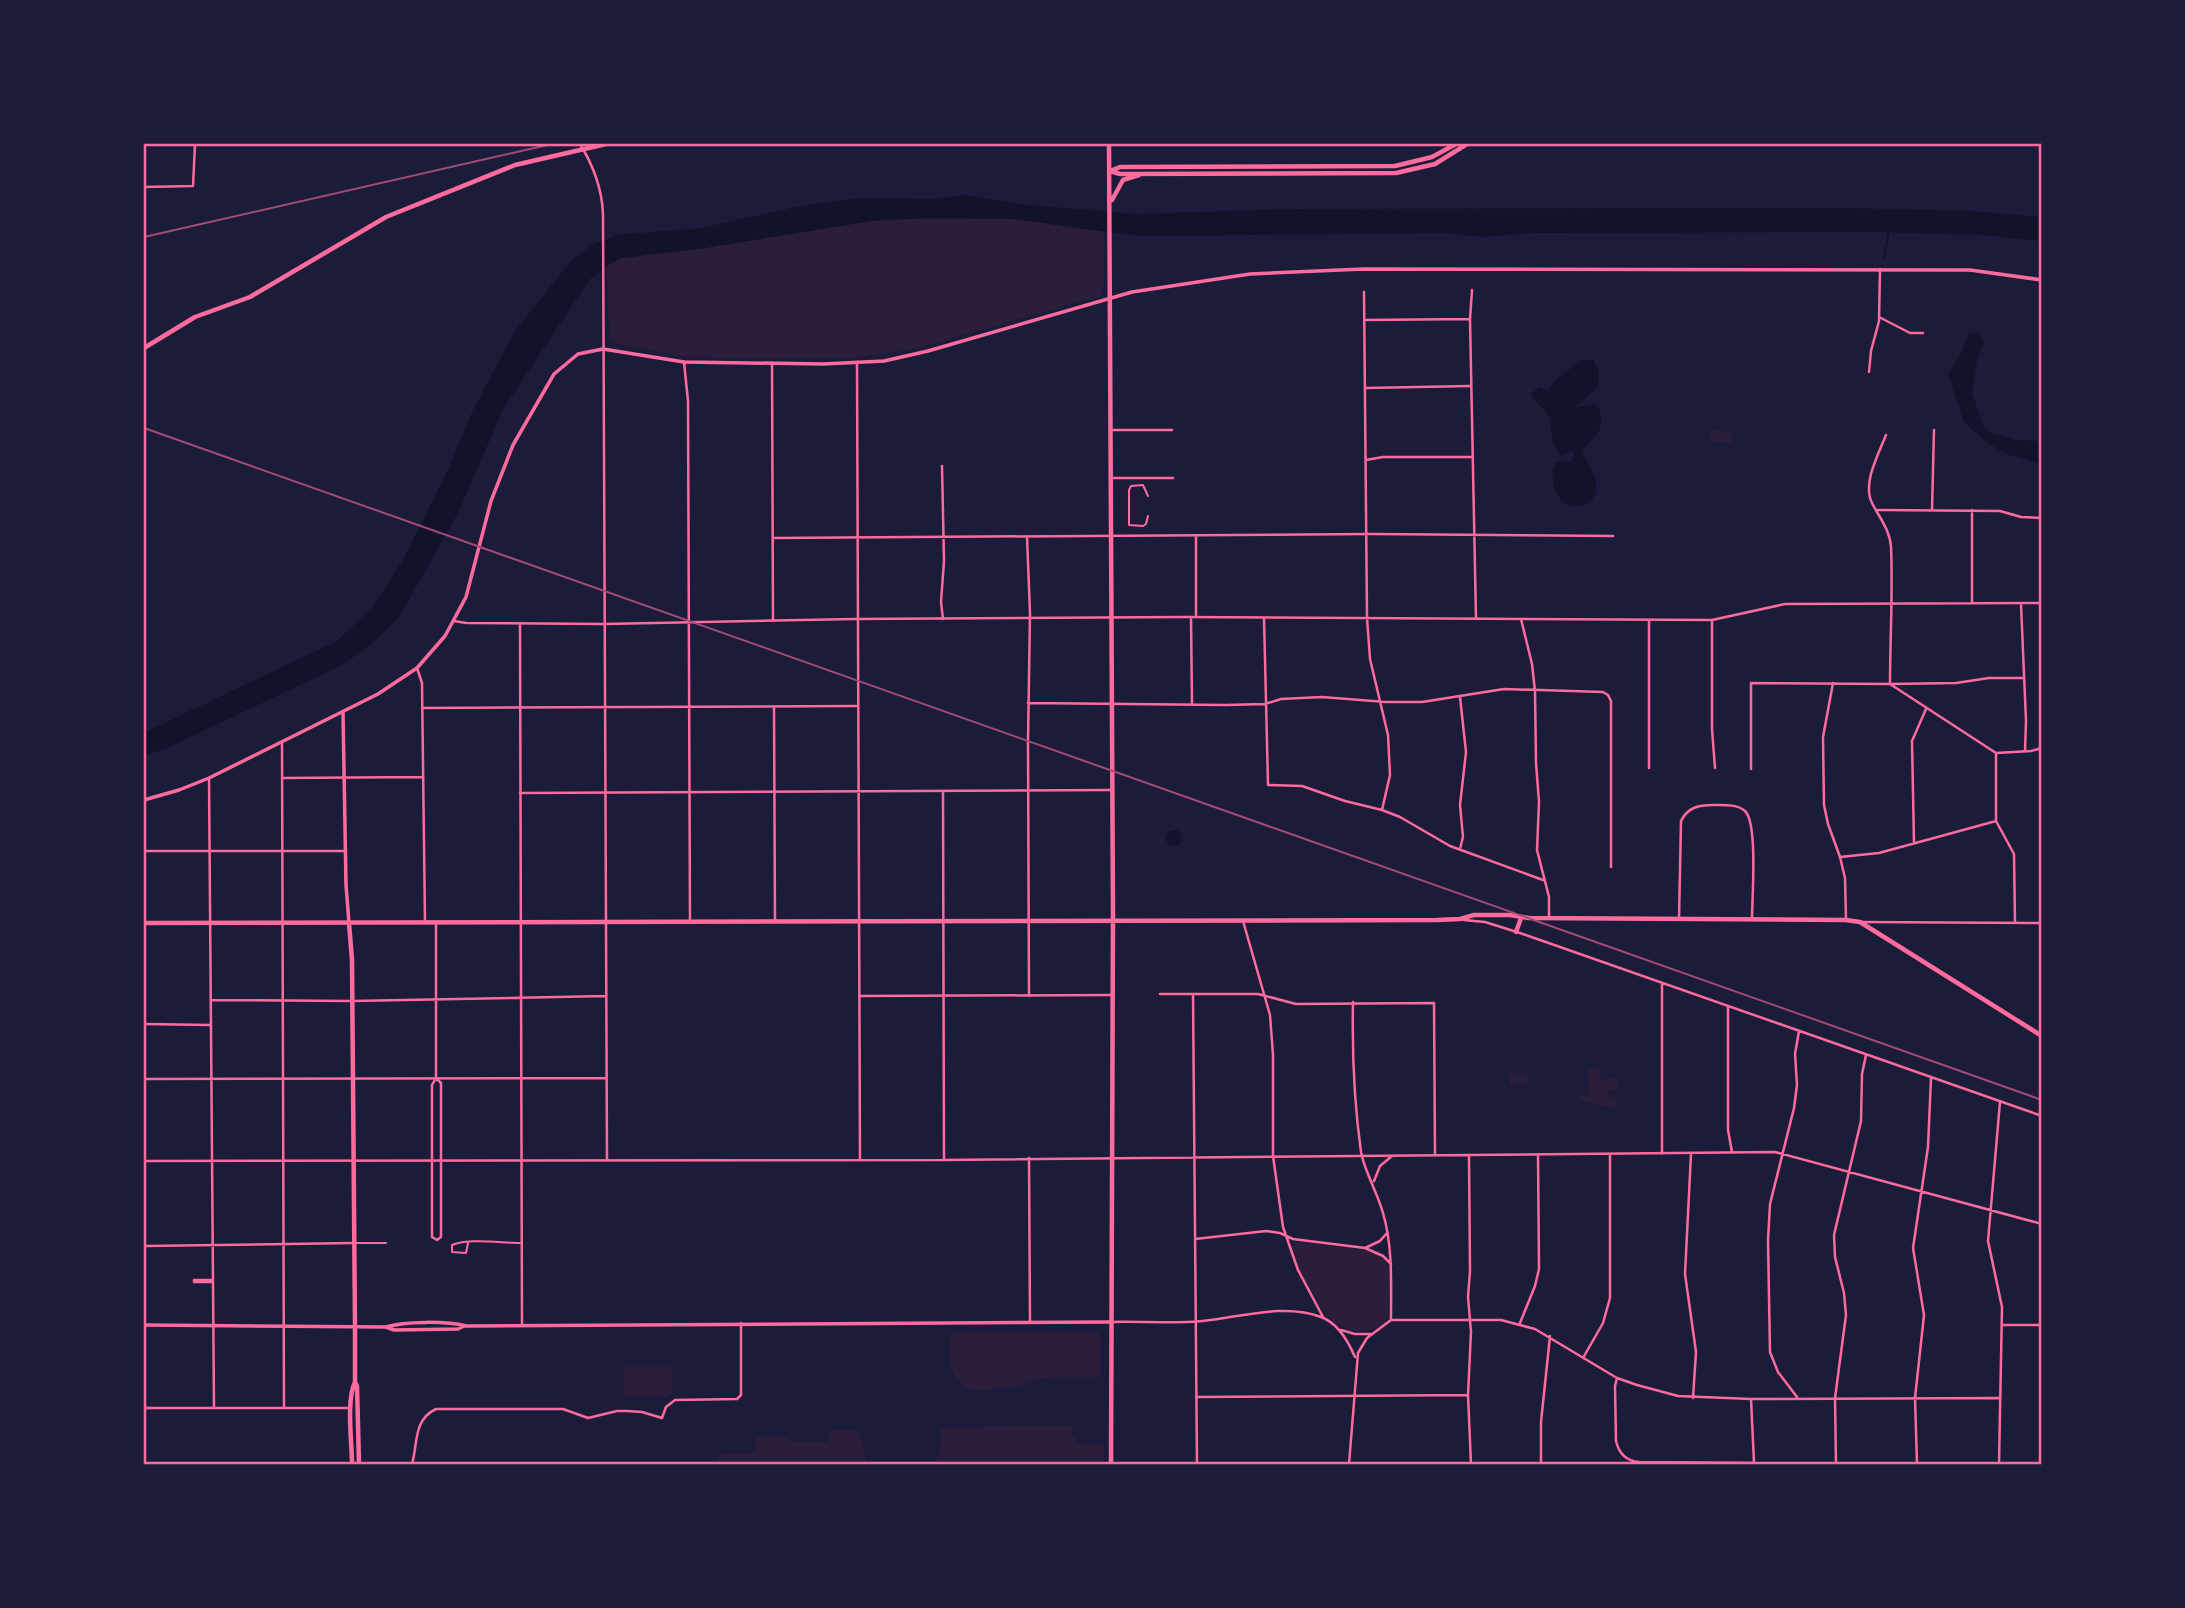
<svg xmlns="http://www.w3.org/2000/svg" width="2185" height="1608" font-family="Signika,sans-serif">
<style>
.green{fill:#2a1e3b}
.water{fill:#12122b}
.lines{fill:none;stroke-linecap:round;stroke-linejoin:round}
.stream{stroke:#12122b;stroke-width:2}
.service{stroke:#ff6b9d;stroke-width:2}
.minor{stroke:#ff6b9d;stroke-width:2.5}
.tertiary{stroke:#ff6b9d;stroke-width:3.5}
.secondary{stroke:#ff6b9d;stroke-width:4.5}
.rail{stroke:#a44b75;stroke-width:2}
.neatline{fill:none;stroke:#ff6b9d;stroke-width:2.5}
</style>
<rect width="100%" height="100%" fill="#1b1b3a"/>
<path class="green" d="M961,218L1014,219L1104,232V284L1100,296L914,349L847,359L689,357L621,345L613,342L609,335L607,265L622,258L705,248L872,220Z
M1711,430L1733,432L1732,443L1710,441Z
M1591,1067L1600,1069V1081L1617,1077V1090H1609L1606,1096L1616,1097L1617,1109L1580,1100V1095H1589L1588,1070Z
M1509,1073H1528V1085H1510Z
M1297,1242L1364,1250C1373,1252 1384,1256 1388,1265C1393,1278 1389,1311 1385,1324C1332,1354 1305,1285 1291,1246Z
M950,1333H1097L1101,1337V1377H1049L1014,1387L987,1390L966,1389C947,1371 950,1357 950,1333Z
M624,1367H672V1394L668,1397H624Z
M1071,1426L1072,1435L1078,1443L1104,1444V1464H938L936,1460L941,1446V1427Z
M835,1430H853L860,1433L867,1464H717L719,1454L755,1453V1440L761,1435L784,1437L793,1441L829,1442V1433Z"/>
<path class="water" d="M964,195L1028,205L1139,214L1293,209L1842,208L1971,211L2041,217V241L1982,235L1876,232L1534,233L1482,237L1448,233L1138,236L1014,219L925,218L872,221L705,248L622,258L610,264L590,279L503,409L459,511L398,619L365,649L342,665L165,749L144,756V733L337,641L372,608L404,558L446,474L473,410L515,331L571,261L594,244L617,235L701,228L796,207L858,198L933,199Z
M1979,333L1984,342L1977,360L1972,393L1985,431L2015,440L2041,441V464L2006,454L1985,441L1964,422L1948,374L1961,354L1968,334Z
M1582,360H1593L1599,372L1598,387L1574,408L1594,404L1598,406C1608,432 1593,434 1582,453C1591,468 1605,487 1589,503C1583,505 1577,507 1571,506C1555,502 1547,473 1557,461L1571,462L1575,453L1571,452L1562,456C1549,445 1554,431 1549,417C1545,408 1535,404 1531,394L1539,387L1548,390L1554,381Z
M1166 838a8 8 0 1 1 16 0a8 8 0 1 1-16 0Z"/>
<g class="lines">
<path class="stream" d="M1884,257L1889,230"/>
<path class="service" d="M1148,516L1146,524L1143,526L1129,525V490L1131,486L1143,485L1148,496
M355,1243H386
M468,1243L466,1253L452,1252V1245C469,1238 501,1243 520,1243"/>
<path class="minor" d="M580,144C593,165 602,189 603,214L607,1160
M144,187L193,186L195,144
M1472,290L1470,319L1476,619
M1364,292L1367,618L1370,659L1388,735L1390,775L1382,810
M1879,317L1910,333H1923
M1365,320L1470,319
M684,362L688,401L690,922
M772,363L773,621
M857,364L860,1160
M1869,372L1871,351L1879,321L1880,269
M1365,388L1470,386
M1111,430H1172
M1886,435C1879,453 1862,483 1872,503C1879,517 1890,530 1891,547C1893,593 1890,639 1890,684L1956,683L1989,678H2024
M1366,460L1383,457H1472
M942,466L944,561L941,602L943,619
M1111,478H1173
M1878,510L2000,511L2021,517L2042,518
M1932,510L1934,430
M1972,510V603
M1027,537L1030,613L1028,741L1029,996
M1196,537V617
M773,538L1372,534L1613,536
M2021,604L2026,721L2025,751
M1191,617L1192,704
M1264,618L1268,785L1302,786L1345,801L1382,810L1400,817L1450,846L1543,880
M1521,619L1532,664L1535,691L1536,763L1539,802L1537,850L1549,897V918
M454,621L466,623L604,624L854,619L1184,617L1712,620L1785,604L2042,603
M1649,621V768
M1712,621V729L1715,768
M520,623L522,1325
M417,668L422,683L425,923
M1833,683L1823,737L1824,805L1828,824L1840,857L1845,878L1846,920
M1460,697L1466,752L1460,805L1463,837L1460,849
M1028,703L1225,705L1265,704L1281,699L1322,697L1386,702H1422L1504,689L1603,692L1608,695L1611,701V867
M774,707L775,921
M422,708L856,706
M282,742L284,1407
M1996,753V821L2014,854L2015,922
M1751,769V683L1890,684L1996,753L2031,751L2042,748
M209,778L214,1408
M282,778L422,777
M943,792L944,1160
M520,793L1112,790
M1914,843L1912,741L1926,709
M144,851H346
M1840,857L1879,853L1996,821
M1679,919L1681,821C1688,807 1699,805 1713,805C1724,805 1737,804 1745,811C1758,823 1752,899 1752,919
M1464,920L1485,922L1520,933L2042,1116
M1243,921L1270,1015L1273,1055V1156L1283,1227L1298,1270L1323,1317
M1860,922L2042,923
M436,923V1078L432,1085V1237L437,1240L441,1237V1083L436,1078
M1662,983V1154
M1160,994H1258L1296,1004L1434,1003L1435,1156
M1193,994L1197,1464
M860,996L1112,995
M211,1000L352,1001L606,996
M1353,1002C1352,1052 1354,1102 1361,1152C1364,1170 1378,1194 1383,1213C1393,1247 1391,1284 1391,1319
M1728,1006V1130L1732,1152
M144,1024L210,1025
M144,1079L606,1078
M1691,1154L1685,1274L1696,1352L1693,1398
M1469,1156L1470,1271L1468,1297L1471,1332L1468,1395L1471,1464
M1029,1158L1030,1322
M144,1161L944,1160L1775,1152L2042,1224
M1374,1181L1380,1166L1392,1156
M1195,1239L1266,1231L1280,1233L1293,1239L1365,1248L1380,1241L1387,1233
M144,1246L353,1243
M1365,1248L1383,1256L1391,1264
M211,1282H194V1280H213
M1111,1322C1141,1321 1173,1324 1203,1321C1240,1317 1285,1303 1321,1317C1338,1323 1349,1343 1355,1357
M1520,1323L1535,1286L1539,1269L1538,1155
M2003,1325H2042
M1341,1330L1355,1334H1372
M1583,1358L1603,1323L1610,1298V1155
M1617,1378L1615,1386L1616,1441C1619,1454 1627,1461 1639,1462L1754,1463
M1196,1397L1468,1395
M1797,1397L1778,1372L1770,1352L1768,1240L1770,1204L1794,1108L1797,1085L1795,1054L1799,1031
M1751,1399L1754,1463
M144,1408H350
M412,1464C418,1443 413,1420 436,1409H563L588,1418L617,1411H627L642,1412L662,1418L666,1407L675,1400L737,1399L741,1395V1323
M1349,1464L1358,1353L1367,1338L1391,1320H1501L1535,1329L1617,1378L1637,1385L1678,1396L1751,1399L1999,1398
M1541,1464V1422L1550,1336
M1836,1464L1835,1398L1846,1315L1844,1293L1835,1257L1834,1235L1861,1121L1862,1074L1866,1055
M1917,1464L1915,1398L1924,1315L1913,1248L1928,1147L1931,1078
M1999,1464L2002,1307L1988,1241L2000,1102"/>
<path class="tertiary" d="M343,712L346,885L349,923
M144,800L179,790L209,778L378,694L417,668L445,636L466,597L491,501L513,445L554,374L578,354L603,349L684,362L823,364L884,361L928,351L1132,292L1250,274L1364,269L1970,270L2042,280
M144,1325L386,1327L394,1330L458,1329L464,1326
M386,1327C404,1321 448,1321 466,1326L1111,1322"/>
<path class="secondary" d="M1109,144L1113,913L1111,1464
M1110,171L1120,174L1396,173L1435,164L1467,144
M1110,171L1120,167L1395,166L1432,157L1456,144
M1112,200L1123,180L1139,175
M144,348L195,317L250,297L386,217L515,165L606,144
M144,923L1437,920L1460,919L1474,915H1510L1529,918L1846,920L1860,922L2042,1036
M349,923L352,960L355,1327V1382C346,1400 352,1443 352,1464
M1516,932L1521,918
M355,1382L357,1386L359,1464"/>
<path class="rail" d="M144,237L552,144
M144,428L2042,1100"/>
</g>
<rect width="2185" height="1608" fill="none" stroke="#1b1b3a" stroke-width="290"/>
<rect x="145" y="145" width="1895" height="1318" class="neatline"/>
</svg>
